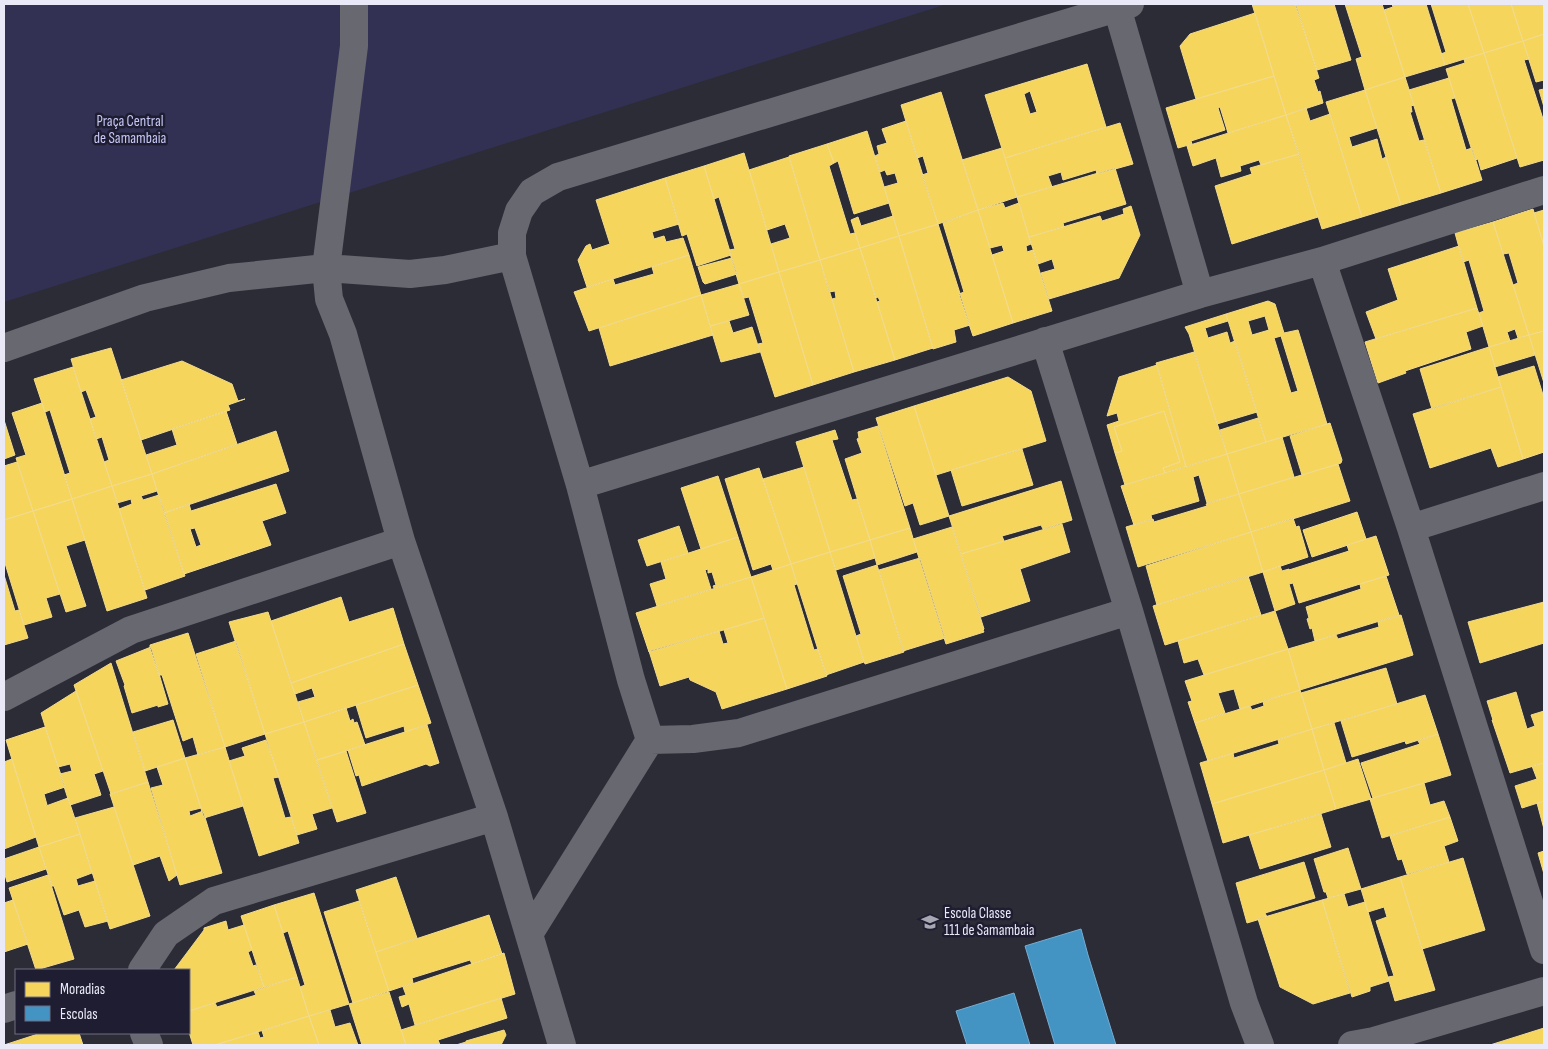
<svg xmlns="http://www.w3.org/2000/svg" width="1548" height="1049" font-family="'Sofia Sans Condensed',sans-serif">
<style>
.green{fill:#333153}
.homes{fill:#f6d55c;stroke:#f2db8b;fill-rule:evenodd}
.schools{fill:#4393c3;stroke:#75add3}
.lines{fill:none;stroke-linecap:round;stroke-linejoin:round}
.minor{stroke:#686871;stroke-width:28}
.labels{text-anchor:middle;stroke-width:5;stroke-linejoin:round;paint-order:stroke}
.park-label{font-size:15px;fill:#c8c8f7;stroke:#1e1d31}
.poi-label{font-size:15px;fill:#e9e9f8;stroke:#1e1d31;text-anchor:start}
</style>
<rect width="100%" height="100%" fill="#2c2c37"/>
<path class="green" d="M4,4H947L4,302Z"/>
<path class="homes" d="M1252,4H1296L1319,78L1314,80L1318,92L1320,91L1323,103L1286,115Z
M1295,4H1334L1351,60L1317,70Z
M1345,4H1382L1405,77L1365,90L1356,59L1362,57Z
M1392,4H1426L1445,65L1405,77L1384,10L1393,7Z
M1431,4H1468L1484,53L1445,65L1441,54L1446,52Z
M1468,4H1511L1523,41L1484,53Z
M1511,4H1544V34L1523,41Z
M1255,13L1274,76L1196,99L1180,46L1190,34Z
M1544,34V80L1536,82L1523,41Z
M1523,41L1529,59L1524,60L1544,122V160L1520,167L1484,53Z
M1484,53L1517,158L1481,170L1478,159L1475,160L1446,69L1465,63L1464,59Z
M1087,64L1106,127L1005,158L985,95ZM1030,91L1037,112L1030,114L1024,94Z
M1274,76L1286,115L1228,133L1220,107L1218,108L1225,130L1191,141L1192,144L1178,148L1166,108Z
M1405,77L1414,105L1411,106L1412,112H1410L1419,141L1424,140L1441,193L1401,205L1365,90Z
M1449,78L1455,98L1451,99L1466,150L1472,148L1482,180L1441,193L1409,90Z
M1544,89V107L1539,90Z
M1365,90L1377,128L1349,137L1352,147L1377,139L1382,159L1386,157L1401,205L1362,217L1326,102Z
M941,92L978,210L938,224L922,175L928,173L923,156L917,158L901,105Z
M1306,108L1310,121L1330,114L1362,217L1322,229L1286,115Z
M1286,115L1299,154L1261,165L1259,160L1240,166L1241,171L1221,177L1216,158L1193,166L1187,146Z
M906,121L938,224L899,236L884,187L898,183L895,173L887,175L885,170L880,172L875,156L879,154L877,146L887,143L882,129Z
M1120,123L1133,164L1097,174L1096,170L1063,180L1061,172L1048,176L1052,187L1017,197L1005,158Z
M867,131L889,203L854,214L838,161L834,163L827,144Z
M827,144L834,163L829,166L850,234L855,233L860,248L820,260L789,156Z
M1002,148L1017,197L978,210L962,160Z
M744,153L779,272L739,284L729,250L735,249L719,197L714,199L704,166Z
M1299,154L1318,217L1232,244L1215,186L1252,174L1250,168Z
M789,157L820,260L779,272L771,244L790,238L785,224L767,230L749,170Z
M704,166L731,255L697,266L687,234L682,236L665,178Z
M1115,168L1126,204L1063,223L1064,227L1029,237L1017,197Z
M665,178L679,224L652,232L654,239L664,236L666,242L683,238L689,255L587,287L578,260L586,246L590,244L592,250L610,244L596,200Z
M1003,203L1005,208L1019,203L1031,244L1026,246L1027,252L1033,250L1052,311L1013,323L992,255L1004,251L1002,245L990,248L978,210Z
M1131,206L1140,235L1119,278L1049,299L1041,273L1055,269L1052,259L1038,264L1029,237L1100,216L1102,221L1124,214L1123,209Z
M1533,209L1544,246V331L1529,335L1513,285L1518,283L1509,253L1503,254L1493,222Z
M978,210L1013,323L973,336L959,294L964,292L943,223Z
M1544,210V246L1534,213Z
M893,216L899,236L860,248L851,220L858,217L861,226Z
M1493,222L1529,335L1518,338L1515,329L1507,332L1510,341L1489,347L1479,313L1484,311L1469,260L1463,262L1455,233Z
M938,224L970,325L954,330L956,342L933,349L899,236Z
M899,236L933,348L895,360L877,302L880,301L878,297L876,298L860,248Z
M1459,246L1477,308L1376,339L1366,312L1398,300L1388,269Z
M860,248L895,360L854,372L832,299L836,298L835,291L829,292L820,260Z
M689,255L701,295L589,331L574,292L613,279L615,285L654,274L652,267Z
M732,258L737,274L705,284L703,282L698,267Z
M820,260L854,372L813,385L779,272Z
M779,272L813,385L775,397L758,344L763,343L749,297L744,298L739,284Z
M739,284L749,315L710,326L701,295Z
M701,295L713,335L610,366L599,328Z
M1268,301L1275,304L1284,333L1298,330L1327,424L1266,442L1226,314ZM1265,316L1269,330L1252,335L1248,321ZM1281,336L1298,391L1291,393L1274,338Z
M1477,308L1483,326L1466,332L1471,349L1405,371L1406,373L1378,383L1365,342Z
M1226,314L1228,321L1205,328L1208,338L1227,332L1230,343L1235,341L1257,412L1217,424L1189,334L1185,327Z
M729,321L733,333L752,327L760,352L721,362L710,326Z
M1544,331V383L1529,335Z
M1529,335L1535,355L1495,367L1489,347Z
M1489,347L1501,387L1432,409L1420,369Z
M111,348L152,474L112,486L104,462L109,460L102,437L96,439L90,419L96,417L86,390L81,392L71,359Z
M1194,352L1227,454L1186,467L1156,363Z
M182,361L232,384L238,401L245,399L228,405L230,410L141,440L121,380Z
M1157,365L1186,467L1165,473L1163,468L1180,462L1164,411L1114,427L1122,451L1115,453L1107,425L1119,421L1117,413L1107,416L1119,377Z
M1534,366L1544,398V452L1523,459L1498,377Z
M73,367L112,486L72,499L64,475L70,473L50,410L45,412L34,379Z
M1008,377L1031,391L1046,441L936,475L914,406Z
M1501,387L1523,459L1498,467L1491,448L1430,468L1413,414Z
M42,403L72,499L33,511L16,458L26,455L12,413Z
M914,406L949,516L920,525L913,503L905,506L876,418Z
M226,411L237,444L152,474L146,455L177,445L172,429Z
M1164,411L1180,462L1163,468L1165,473L1125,485L1115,453L1122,451L1114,427Z
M1258,418L1266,442L1227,454L1220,430Z
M4,420L15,455L4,459Z
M1330,423L1342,460L1341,463L1302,475L1290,436Z
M878,426L910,528L870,540L845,459L862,453L857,439L859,438L858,432Z
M835,430L838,439L832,440L852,500L857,499L870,540L830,552L796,442Z
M276,431L289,471L164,513L152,474Z
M1282,437L1294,477L1239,494L1227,454Z
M1022,449L1033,485L962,506L951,470Z
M1227,454L1239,494L1207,503L1199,475L1193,477L1199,501L1151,515L1152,520L1134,525L1121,486Z
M17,462L33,511L4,520V466Z
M1338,464L1350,501L1251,532L1239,494Z
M804,467L830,552L791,564L763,479Z
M759,468L791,564L773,570L771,564L753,570L725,479Z
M152,474L157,491L141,496L143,500L159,495L185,576L145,590L119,509L132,504L131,499L117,503L112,486Z
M718,476L738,537L701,549L681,488Z
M1061,481L1072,520L1043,529L1041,525L1002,536L1004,541L961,554L949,516Z
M276,484L286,513L262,521L271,545L184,574L164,513L189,504L191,511ZM195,528L201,545L196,547L190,529Z
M112,486L147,598L107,611L72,499Z
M1239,494L1251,532L1138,567L1126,527L1153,519L1154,522L1207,506L1206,504Z
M72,499L85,540L66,546L86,606L66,612L33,511Z
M33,511L60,594L46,598L52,617L24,625L4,560V520Z
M1357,512L1366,539L1312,557L1303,530Z
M1293,518L1296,527L1299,526L1308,557L1263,572L1251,532Z
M1062,524L1070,552L1020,569L1030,601L981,617L961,554Z
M679,526L688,553L647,566L638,540Z
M952,527L984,629L983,630L984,632L946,644L913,539Z
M910,528L917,552L877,565L870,540Z
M1251,532L1263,572L1157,605L1146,566Z
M1376,536L1389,575L1299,603L1293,583L1289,584L1295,604L1275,611L1263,572L1280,566L1282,571L1289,569V570L1349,551L1347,545Z
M738,537L751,577L714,588L713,586L716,585L712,572L708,573V569L705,570L711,589L657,606L650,584L666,579L661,562Z
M870,540L875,558L836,570L830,552Z
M830,552L864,662L826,675L791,564Z
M920,558L945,638L903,651L879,570Z
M791,564L797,584L794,585L814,650L818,649L827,676L787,689L751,577Z
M877,565L904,652L865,664L856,636L861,634L843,576Z
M4,575L15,611L19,610L28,638L4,645Z
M1248,576L1261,615L1165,645L1153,606Z
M1386,576L1399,615L1315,641L1312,628L1310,629L1307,619L1309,618L1306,607L1361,589L1360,584Z
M751,577L764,618L649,652L636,613Z
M341,597L349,622L393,608L404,644L291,683L271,621Z
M1544,602V643L1480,663L1468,622Z
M1275,611L1288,649L1204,675L1198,659L1184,663L1178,641Z
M268,612L304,722L265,734L229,622Z
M1401,615L1413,655L1300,690L1288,649L1336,635L1338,639L1379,627L1378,622Z
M764,618L787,689L722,709L716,692L690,680L689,677L660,686L649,651L719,631L723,644L728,643L724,630Z
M188,633L225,747L198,755L193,737L183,741L162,675H159L150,648V645Z
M236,641L265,734L225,747L196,654Z
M404,644L418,685L304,722L298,702L315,697L312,688L295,694L291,683Z
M151,647L168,704L158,707V705L132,713L124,686L125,685L116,661Z
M1288,649L1300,690L1240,709L1234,689L1218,693L1225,713L1195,723L1188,702L1192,701L1185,681Z
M111,663L148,782L111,794L74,685Z
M1386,668L1397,704L1312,729L1301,693Z
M418,685L431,723L405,732L404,726L366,738L356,705Z
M1300,690L1312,729L1208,761L1195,723L1250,706L1252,710L1264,706L1263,701Z
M76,691L103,771L94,774L101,795L70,805L60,774L72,771L70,764L58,767L41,713Z
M1516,692L1527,729L1535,726L1531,715L1544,711V763L1510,773L1492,720H1493L1487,701Z
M1425,695L1438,734L1406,744L1405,741L1352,757L1341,721Z
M346,708L350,721L353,719L354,723L357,722L365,745L317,760L304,722Z
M173,720L185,758L145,771L133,732Z
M304,722L332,808L312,814L317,829L297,835L265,734Z
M1334,723L1346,763L1324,770L1312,729Z
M427,725L439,763L430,766L426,764L362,786L359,775L356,776L348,750Z
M45,727L65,787L44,794L47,805H45L46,806L68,798L80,834L39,847L6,740Z
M1312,729L1324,770L1212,804L1200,763L1233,753L1234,758L1279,744L1278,740Z
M1438,734L1451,775L1373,798L1361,763L1420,744L1418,741Z
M266,740L279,777L273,778L285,818L291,817L299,843L259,856L229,761L245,756L242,748Z
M225,747L243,806L204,818L185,758Z
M346,751L366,813L337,822L317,760Z
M185,758L201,808L189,811L190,816L203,811L222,873L180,885L151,788L163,785L157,767Z
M12,759L36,837L4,849V762Z
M1358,759L1371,799L1336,809L1324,770Z
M1544,763V801L1522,808L1515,786L1537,779L1532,766Z
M1324,770L1336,809L1223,843L1212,804Z
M148,782L177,875L169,881L160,856L133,865L110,794Z
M1424,783L1430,805L1444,801L1450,817L1382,838L1370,799Z
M1544,801V829L1537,803Z
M114,807L150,916L110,929L75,818Z
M1321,814L1331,847L1260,869L1249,835Z
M1450,817L1458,841L1444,846L1449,862L1407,874L1402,859L1398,860L1390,836Z
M80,834L92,873L76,879L78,886L95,881L108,921L85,927L79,910L64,915L54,886H52L39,847Z
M39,847L46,869L7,882L4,871V859Z
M1348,848L1361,889L1328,898L1326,892H1324L1314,859Z
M1544,851V874L1538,853Z
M1463,858L1485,930L1422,949L1400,877Z
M1304,862L1315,898L1265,913L1267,917L1247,923L1236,883Z
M48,875L74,959L36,970L9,888Z
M396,877L417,938L376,952L356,890Z
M1400,877L1435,990L1395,1001L1388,977L1394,976L1376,921L1387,917L1384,907L1368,912L1361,889Z
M314,893L349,1004L309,1016L300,987L305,985L288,931L283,933L274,905Z
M1344,894L1348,907L1365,902L1389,981L1370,987V991L1352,997L1322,900Z
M13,900L28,944L4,952V903Z
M1322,900L1350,993L1313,1004L1280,987L1258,919Z
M359,901L389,991L353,1003L324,912Z
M274,905L297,977L264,987L241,916Z
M489,915L502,954L472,964L470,960L412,978L413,983L389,991L376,952Z
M226,921L228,930L244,925L252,950L248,952L253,966L256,965L264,987L189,1011V970H174L204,930V928Z
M504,953L515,994L415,1025L409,1004L402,1007L399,997L406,995L403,987Z
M297,977L309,1016L215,1045H193L189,1032V1011L215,1003L217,1007L256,995L254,991Z
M389,992L406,1045H362L349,1004Z
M501,998L507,1018L438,1040L440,1045H406L401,1030Z
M330,1010L335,1027L350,1023L358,1045H319L309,1016Z
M309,1016L319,1045H215L258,1032L260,1038L264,1037L262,1031Z
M1544,1028V1045H1490Z
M504,1030L506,1035L501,1045H456L466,1042V1041Z
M41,1033H79L83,1045H4Z"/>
<path class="schools" d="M1081,929L1088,955L1116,1045H1055L1025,946Z
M1014,993L1030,1045H967L956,1011Z"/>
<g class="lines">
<path class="minor" d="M354,4V46L326,268L329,299L343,334L401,541L494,817L562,1045
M1116,4L1200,294
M1322,261L1411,528L1544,950
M1045,341L1129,611L1244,1003L1260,1045
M4,348L145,298L229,278L326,268L410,274L445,270L512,256
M580,485L1200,294L1322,261L1544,190
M1411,528L1544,486
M1129,611L739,733L693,739L650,740L631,680L580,485L512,256V233L519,211L532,192L558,177L1130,4
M4,697L131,630L401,541
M529,934L650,740
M142,970L166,934L214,901L494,817
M4,1009L16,1005
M144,1033L149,1045
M1352,1045L1374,1041L1544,991"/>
</g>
<defs>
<g id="school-bare" transform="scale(1.35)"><path d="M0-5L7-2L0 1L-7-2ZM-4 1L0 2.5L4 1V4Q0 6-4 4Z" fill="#a7a7b4" stroke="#1e1d31" stroke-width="2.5" paint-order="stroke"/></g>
</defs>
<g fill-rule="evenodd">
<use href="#school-bare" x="930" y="922"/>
</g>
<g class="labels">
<g class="park-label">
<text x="130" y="126">Praça Central<tspan x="130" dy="17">de Samambaia</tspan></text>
</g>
<g class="poi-label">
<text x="944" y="918">Escola Classe<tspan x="944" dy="17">111 de Samambaia</tspan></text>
</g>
</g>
<rect width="1548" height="1049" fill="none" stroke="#e9e9f8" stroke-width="10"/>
<rect x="15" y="969" width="175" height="65" fill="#1e1d31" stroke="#6f6f81"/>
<rect x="25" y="982" width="25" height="15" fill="#f6d55c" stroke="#6f6f81"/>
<text x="60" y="994" font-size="15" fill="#e9e9f8">Moradias</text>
<rect x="25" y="1006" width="25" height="15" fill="#4393c3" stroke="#6f6f81"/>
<text x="60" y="1019" font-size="15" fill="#e9e9f8">Escolas</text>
</svg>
